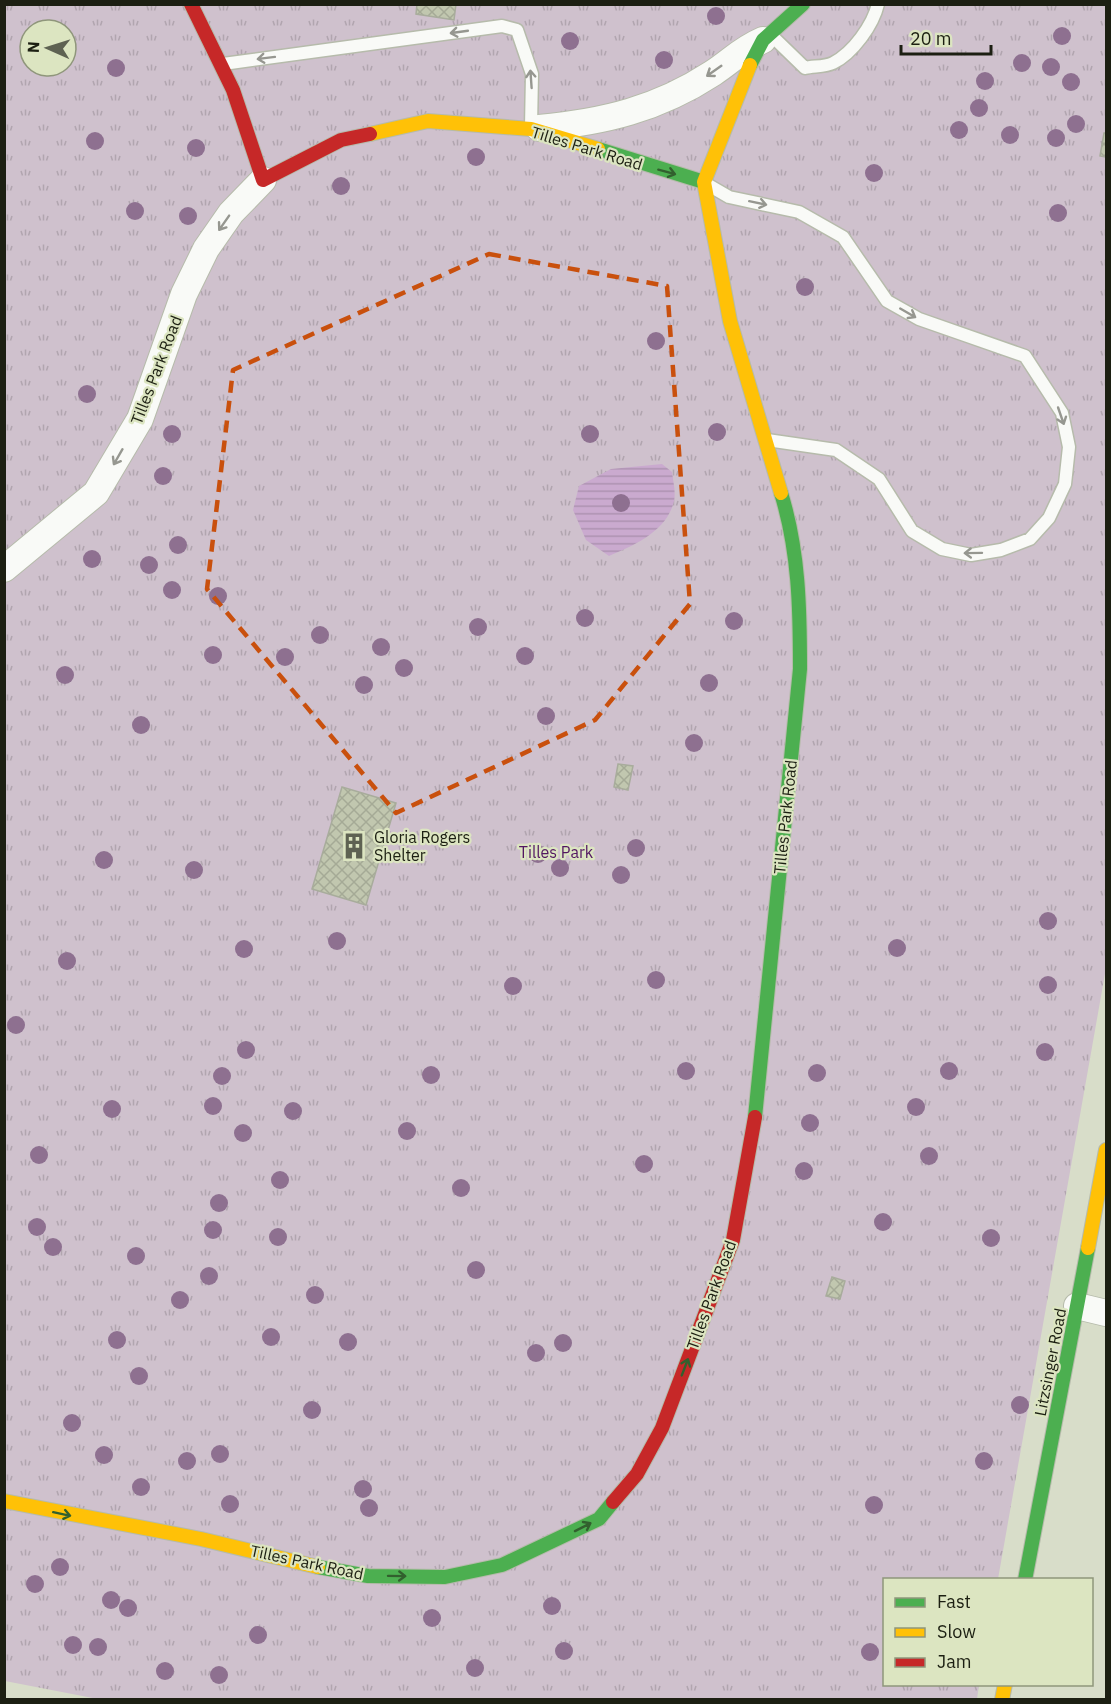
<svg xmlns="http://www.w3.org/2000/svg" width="1111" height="1704" font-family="'IBM Plex Sans',sans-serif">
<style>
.park{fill:url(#park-tufts);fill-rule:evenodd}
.water{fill:url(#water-rules)}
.building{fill:url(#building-cross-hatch);stroke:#a8ac9c;stroke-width:1.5}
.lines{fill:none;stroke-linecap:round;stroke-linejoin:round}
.lane-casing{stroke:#b6bbab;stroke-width:15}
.street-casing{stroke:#b6bbab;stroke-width:28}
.fast-casing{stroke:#b6bbab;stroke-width:16}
.slow-casing{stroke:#b6bbab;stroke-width:16}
.jam-casing{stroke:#b6bbab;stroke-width:16}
.lane{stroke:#f9faf7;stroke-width:12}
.street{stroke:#f9faf7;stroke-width:26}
.fast{stroke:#4caf50;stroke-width:14}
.slow{stroke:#ffc107;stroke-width:14}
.jam{stroke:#c62828;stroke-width:14}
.tree{fill:#8e7090}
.oneway{stroke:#969790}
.oneway2{stroke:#32602e}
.marked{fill:none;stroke:#c9500d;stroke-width:4.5;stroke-dasharray:12 8;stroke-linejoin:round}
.labels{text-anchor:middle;stroke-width:4.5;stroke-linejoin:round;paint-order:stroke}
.street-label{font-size:16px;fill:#1c1f12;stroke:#dce5c1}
.poi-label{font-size:16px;fill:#1c1f12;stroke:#dce5c1;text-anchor:start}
.park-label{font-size:16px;fill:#521661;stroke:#dce5c1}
</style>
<defs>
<pattern id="park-tufts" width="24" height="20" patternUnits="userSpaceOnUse" patternTransform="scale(1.5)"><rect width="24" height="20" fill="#cfc1cd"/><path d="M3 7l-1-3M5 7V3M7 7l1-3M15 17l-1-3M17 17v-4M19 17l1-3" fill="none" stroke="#b1a5af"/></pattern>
<pattern id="water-rules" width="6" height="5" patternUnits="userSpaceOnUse" patternTransform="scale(1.5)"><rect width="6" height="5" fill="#caaacf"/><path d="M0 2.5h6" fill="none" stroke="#ad92b1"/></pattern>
<pattern id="building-cross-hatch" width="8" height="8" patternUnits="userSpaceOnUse" patternTransform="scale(1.5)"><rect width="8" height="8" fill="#c1c7af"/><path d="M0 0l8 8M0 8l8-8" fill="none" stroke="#a5aa96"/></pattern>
</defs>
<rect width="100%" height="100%" fill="#d8ddc9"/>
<path class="park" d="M4,5H1106V968L998,1579L884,1580V1684L979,1685L977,1699L103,1700L5,1681ZM30,30H66V66H30Z"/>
<path class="water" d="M662,464L672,472C673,481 676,492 674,501C667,531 635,545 609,556L586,540L573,510L579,486L611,469Z"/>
<path class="building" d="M417,4H456L454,20L416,14Z
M1104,133H1106V157L1100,156Z
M618,764L633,766L628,790L614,787Z
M342,787L396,803L366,905L312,889Z
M832,1277L845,1281L840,1299L826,1296Z"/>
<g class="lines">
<g class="lane-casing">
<path id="lane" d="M771,35L805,68C813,66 825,67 833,63C853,53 873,25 878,4
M223,64L502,26L517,30L532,74L531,127
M710,186L729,197L799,212L843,237L887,301L919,319L1025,356L1062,413L1069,447L1065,484L1049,518L1030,539L1001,550L971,555L942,549L912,531L879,479L836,450L767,440"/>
</g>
<g class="street-casing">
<path id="street" d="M539,128C604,122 658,109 713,73C733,60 740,50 763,40
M4,569L96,493L140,419L184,294L206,249L231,213L263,180
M1077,1306L1106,1313"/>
</g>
<g class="fast-casing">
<path id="fast" d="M750,65L763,40L803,4
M598,149L704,182
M755,1117L800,669C800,609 799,551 781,493
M318,1567L368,1576L445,1577L502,1565L599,1519L613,1502
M1025,1580L1088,1248"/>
</g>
<g class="slow-casing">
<path id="slow" d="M750,65L704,182L730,321L781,493
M370,134L428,121L531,129L598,149
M1088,1248L1106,1150
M4,1501L201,1539L318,1567
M1002,1700L1005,1684"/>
</g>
<g class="jam-casing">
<path id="jam" d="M191,4L233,90L263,180L341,140L370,134
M613,1502L637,1474L662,1428L733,1240L755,1117"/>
</g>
<use href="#lane" class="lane"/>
<use href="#street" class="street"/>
<use href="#fast" class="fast"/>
<use href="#slow" class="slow"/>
<use href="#jam" class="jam"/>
</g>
<g class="tree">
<circle cx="716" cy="16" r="9"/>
<circle cx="1062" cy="36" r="9"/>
<circle cx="570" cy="41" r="9"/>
<circle cx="664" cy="60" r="9"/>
<circle cx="1022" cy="63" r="9"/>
<circle cx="1051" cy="67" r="9"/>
<circle cx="116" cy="68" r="9"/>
<circle cx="985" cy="81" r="9"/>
<circle cx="1071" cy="82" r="9"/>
<circle cx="979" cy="108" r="9"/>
<circle cx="1076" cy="124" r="9"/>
<circle cx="959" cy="130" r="9"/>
<circle cx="1010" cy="135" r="9"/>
<circle cx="1056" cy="138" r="9"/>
<circle cx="95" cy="141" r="9"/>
<circle cx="196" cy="148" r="9"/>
<circle cx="476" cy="157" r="9"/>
<circle cx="874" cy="173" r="9"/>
<circle cx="341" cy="186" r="9"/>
<circle cx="135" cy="211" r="9"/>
<circle cx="1058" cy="213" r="9"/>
<circle cx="188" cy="216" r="9"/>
<circle cx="805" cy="287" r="9"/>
<circle cx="656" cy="341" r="9"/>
<circle cx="87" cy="394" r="9"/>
<circle cx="717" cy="432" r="9"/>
<circle cx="172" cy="434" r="9"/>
<circle cx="590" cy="434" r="9"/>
<circle cx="163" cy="476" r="9"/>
<circle cx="621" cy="503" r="9"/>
<circle cx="178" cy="545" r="9"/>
<circle cx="92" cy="559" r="9"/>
<circle cx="149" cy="565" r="9"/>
<circle cx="172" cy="590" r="9"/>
<circle cx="218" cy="596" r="9"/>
<circle cx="585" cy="618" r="9"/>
<circle cx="734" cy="621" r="9"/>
<circle cx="478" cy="627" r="9"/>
<circle cx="320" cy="635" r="9"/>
<circle cx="381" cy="647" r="9"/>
<circle cx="213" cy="655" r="9"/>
<circle cx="525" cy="656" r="9"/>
<circle cx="285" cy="657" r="9"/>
<circle cx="404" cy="668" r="9"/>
<circle cx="65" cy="675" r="9"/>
<circle cx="709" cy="683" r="9"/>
<circle cx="364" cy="685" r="9"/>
<circle cx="546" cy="716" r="9"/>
<circle cx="141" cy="725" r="9"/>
<circle cx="694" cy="743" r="9"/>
<circle cx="636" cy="848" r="9"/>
<circle cx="538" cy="854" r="9"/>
<circle cx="104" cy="860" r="9"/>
<circle cx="560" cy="868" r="9"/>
<circle cx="194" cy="870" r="9"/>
<circle cx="621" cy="875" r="9"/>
<circle cx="1048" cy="921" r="9"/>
<circle cx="337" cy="941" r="9"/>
<circle cx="897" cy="948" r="9"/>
<circle cx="244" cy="949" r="9"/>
<circle cx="67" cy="961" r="9"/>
<circle cx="656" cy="980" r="9"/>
<circle cx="1048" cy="985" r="9"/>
<circle cx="513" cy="986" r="9"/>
<circle cx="16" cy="1025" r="9"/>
<circle cx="246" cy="1050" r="9"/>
<circle cx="1045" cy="1052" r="9"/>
<circle cx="686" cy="1071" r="9"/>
<circle cx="949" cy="1071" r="9"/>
<circle cx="817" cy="1073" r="9"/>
<circle cx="431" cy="1075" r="9"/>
<circle cx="222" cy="1076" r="9"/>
<circle cx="213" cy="1106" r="9"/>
<circle cx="916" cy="1107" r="9"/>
<circle cx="112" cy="1109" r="9"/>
<circle cx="293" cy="1111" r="9"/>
<circle cx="810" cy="1123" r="9"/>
<circle cx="407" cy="1131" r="9"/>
<circle cx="243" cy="1133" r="9"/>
<circle cx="39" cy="1155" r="9"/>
<circle cx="929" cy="1156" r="9"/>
<circle cx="644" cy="1164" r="9"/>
<circle cx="804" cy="1171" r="9"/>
<circle cx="280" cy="1180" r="9"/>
<circle cx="461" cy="1188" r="9"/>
<circle cx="219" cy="1203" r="9"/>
<circle cx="883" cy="1222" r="9"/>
<circle cx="37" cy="1227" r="9"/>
<circle cx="213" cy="1230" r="9"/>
<circle cx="278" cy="1237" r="9"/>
<circle cx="991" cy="1238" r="9"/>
<circle cx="53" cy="1247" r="9"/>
<circle cx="136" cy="1256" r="9"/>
<circle cx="476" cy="1270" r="9"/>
<circle cx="209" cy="1276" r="9"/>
<circle cx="315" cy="1295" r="9"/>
<circle cx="180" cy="1300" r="9"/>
<circle cx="271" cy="1337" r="9"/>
<circle cx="117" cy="1340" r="9"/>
<circle cx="348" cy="1342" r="9"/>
<circle cx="563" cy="1343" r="9"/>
<circle cx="536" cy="1353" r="9"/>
<circle cx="139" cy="1376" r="9"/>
<circle cx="1020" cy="1405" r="9"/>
<circle cx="312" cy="1410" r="9"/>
<circle cx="72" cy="1423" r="9"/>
<circle cx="220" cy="1454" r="9"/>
<circle cx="104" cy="1455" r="9"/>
<circle cx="187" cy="1461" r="9"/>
<circle cx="984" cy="1461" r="9"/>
<circle cx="141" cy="1487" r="9"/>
<circle cx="363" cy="1489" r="9"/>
<circle cx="230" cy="1504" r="9"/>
<circle cx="874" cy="1505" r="9"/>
<circle cx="369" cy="1508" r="9"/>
<circle cx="60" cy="1567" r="9"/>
<circle cx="35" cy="1584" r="9"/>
<circle cx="111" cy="1600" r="9"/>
<circle cx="552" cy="1606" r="9"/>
<circle cx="128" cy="1608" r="9"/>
<circle cx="432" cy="1618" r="9"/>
<circle cx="258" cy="1635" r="9"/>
<circle cx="73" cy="1645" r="9"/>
<circle cx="98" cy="1647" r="9"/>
<circle cx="564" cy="1651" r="9"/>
<circle cx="870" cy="1652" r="9"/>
<circle cx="475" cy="1668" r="9"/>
<circle cx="165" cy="1671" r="9"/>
<circle cx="219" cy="1675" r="9"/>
</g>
<defs><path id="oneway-shaft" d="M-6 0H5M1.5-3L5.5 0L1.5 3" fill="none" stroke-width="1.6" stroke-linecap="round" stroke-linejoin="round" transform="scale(1.5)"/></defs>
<g class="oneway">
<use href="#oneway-shaft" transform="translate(459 32) rotate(172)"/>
<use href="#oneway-shaft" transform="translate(266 58) rotate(173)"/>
<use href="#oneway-shaft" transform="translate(714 71) rotate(145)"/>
<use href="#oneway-shaft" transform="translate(531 79) rotate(-94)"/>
<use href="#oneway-shaft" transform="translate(758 203) rotate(12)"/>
<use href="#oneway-shaft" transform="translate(224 223) rotate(125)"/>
<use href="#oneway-shaft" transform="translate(908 313) rotate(30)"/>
<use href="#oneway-shaft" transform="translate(1061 416) rotate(71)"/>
<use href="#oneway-shaft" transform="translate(118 457) rotate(120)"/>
<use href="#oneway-shaft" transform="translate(973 553) rotate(179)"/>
</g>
<g class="oneway2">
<use href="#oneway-shaft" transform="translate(667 172) rotate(15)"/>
<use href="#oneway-shaft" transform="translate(685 1367) rotate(-69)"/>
<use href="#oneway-shaft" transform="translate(62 1514) rotate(12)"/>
<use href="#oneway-shaft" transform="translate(583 1527) rotate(-27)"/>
<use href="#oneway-shaft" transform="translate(397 1576) rotate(1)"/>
</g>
<path class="marked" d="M489,254L667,286L690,604L595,720L396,813L207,589L233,370Z"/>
<defs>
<g id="building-bare" transform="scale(2.07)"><path d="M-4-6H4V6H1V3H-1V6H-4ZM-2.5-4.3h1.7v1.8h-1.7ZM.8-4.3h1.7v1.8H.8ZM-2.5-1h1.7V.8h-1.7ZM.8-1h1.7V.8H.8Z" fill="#5e6252" stroke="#dce5c1" stroke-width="2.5" paint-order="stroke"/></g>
</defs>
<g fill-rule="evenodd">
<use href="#building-bare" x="354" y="846"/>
</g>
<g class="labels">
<g class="street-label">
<text transform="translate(587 148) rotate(17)" y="6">Tilles Park Road</text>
<text transform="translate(156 370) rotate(-69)" y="6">Tilles Park Road</text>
<text transform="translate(785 817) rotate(-84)" y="6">Tilles Park Road</text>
<text transform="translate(711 1295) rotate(-70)" y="6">Tilles Park Road</text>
<text transform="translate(1050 1362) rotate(-79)" y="6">Litzsinger Road</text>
<text transform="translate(307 1562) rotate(12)" y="6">Tilles Park Road</text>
</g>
<g class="poi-label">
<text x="374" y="843">Gloria Rogers<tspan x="374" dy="18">Shelter</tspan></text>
</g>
<g class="park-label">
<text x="556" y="858">Tilles Park</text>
</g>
</g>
<rect width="1111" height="1704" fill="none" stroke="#1c1f12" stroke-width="12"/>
<rect x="883" y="1578" width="210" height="108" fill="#dce5c1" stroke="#8f967b" stroke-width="1.5"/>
<rect x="895" y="1598" width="30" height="9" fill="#4caf50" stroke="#8f967b" stroke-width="1.5"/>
<text x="937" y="1608" font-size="18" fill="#1c1f12">Fast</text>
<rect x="895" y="1628" width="30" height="9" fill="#ffc107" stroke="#8f967b" stroke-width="1.5"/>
<text x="937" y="1638" font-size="18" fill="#1c1f12">Slow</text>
<rect x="895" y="1658" width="30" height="9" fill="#c62828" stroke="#8f967b" stroke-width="1.5"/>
<text x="937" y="1668" font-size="18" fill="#1c1f12">Jam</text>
<g transform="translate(48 48) rotate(273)"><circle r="28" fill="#dce5c1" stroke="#8f967b" stroke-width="1.5"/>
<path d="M0-4.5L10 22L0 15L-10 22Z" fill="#5e6252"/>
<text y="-9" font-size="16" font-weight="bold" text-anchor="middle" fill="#1c1f12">N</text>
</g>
<path d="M901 45v9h90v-9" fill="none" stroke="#1c1f12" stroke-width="3"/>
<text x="910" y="45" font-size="18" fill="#1c1f12" stroke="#dce5c1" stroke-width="4.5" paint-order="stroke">20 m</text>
</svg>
